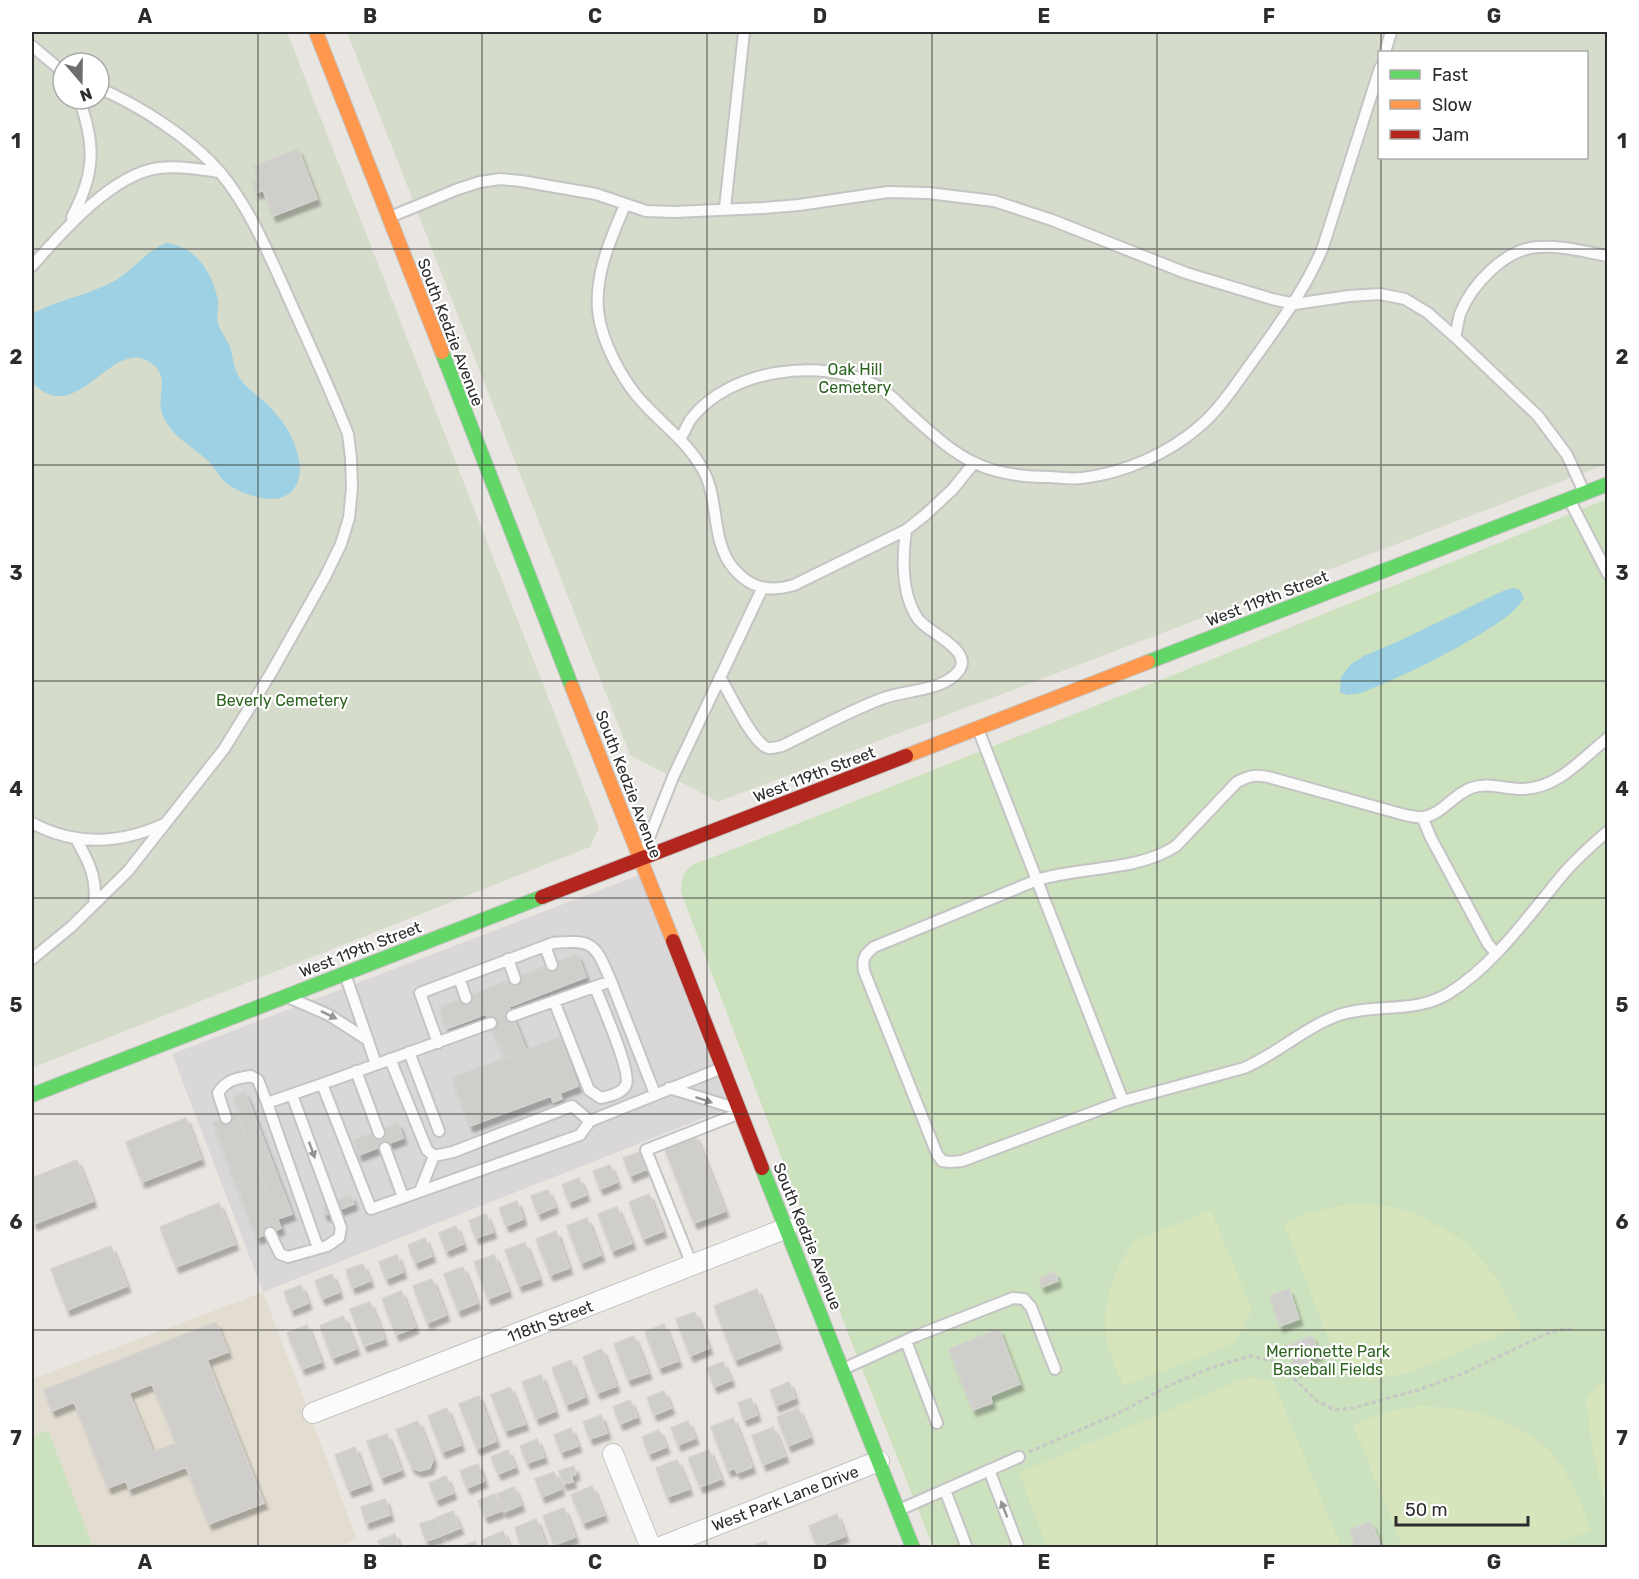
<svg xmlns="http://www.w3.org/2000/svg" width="1639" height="1579" font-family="Rubik,sans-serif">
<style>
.industrial{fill:#dad7d9}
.education{fill:#e3ddd1}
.green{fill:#cce1be}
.cemetery{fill:#d6dccb;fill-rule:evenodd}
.pitch{fill:#d6e5bc}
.water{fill:#9dd1e3}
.building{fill:#d0cecb;stroke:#d4d2ce;stroke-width:1.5;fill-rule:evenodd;filter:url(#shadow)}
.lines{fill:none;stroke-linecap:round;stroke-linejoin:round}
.lane-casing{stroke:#c5c4c4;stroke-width:14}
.street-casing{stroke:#c5c4c4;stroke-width:22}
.fast-casing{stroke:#c5c4c4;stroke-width:16}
.slow-casing{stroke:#c5c4c4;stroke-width:16}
.jam-casing{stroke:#c5c4c4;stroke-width:16}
.path{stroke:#c7c7c6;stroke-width:3;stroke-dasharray:4.5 3;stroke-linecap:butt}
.lane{stroke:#fcfbfb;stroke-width:10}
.street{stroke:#fcfbfb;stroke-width:20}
.fast{stroke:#63d668;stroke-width:14}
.slow{stroke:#ff974d;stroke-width:14}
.jam{stroke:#b3261e;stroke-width:14}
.oneway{fill:#949494}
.grid{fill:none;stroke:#2c2c2c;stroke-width:1.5;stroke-opacity:0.55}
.labels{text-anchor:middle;stroke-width:4.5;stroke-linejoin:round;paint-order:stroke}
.street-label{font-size:16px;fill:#2c2c2c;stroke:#fff}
.park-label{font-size:16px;fill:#2e6321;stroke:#fff}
.neatline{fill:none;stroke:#2c2c2c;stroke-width:2}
.grid-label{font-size:20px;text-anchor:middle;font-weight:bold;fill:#2c2c2c}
</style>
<defs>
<filter id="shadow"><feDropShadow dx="3.5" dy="6" stdDeviation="1.5" flood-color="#0004"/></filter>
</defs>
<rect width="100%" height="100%" fill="#e9e6e2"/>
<path class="industrial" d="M639,875L729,1108L263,1292L172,1054Z"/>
<path class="education" d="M263,1292L357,1539L335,1548H32V1379Z"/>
<path class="green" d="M1607,499V1547H933L851,1341L681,892C682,863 693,865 716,856L1183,671Z
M48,1430L93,1547H32V1437Z"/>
<path class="cemetery" d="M32,32H287L599,827L590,847L32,1068ZM63,63H99V99H63Z
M347,32H1607V464L718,802L630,755ZM1380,52H1586V158H1380Z"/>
<path class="pitch" d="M1359,1204L1388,1206L1417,1214L1464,1241L1498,1279L1521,1326L1411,1372L1369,1381L1348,1375L1328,1338L1284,1223C1310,1212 1330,1206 1359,1204Z
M1211,1211L1252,1310L1235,1343L1124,1386C1118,1372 1110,1357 1107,1342C1101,1306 1113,1267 1136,1240Z
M1248,1377L1273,1381L1341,1547H1047L1019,1473Z
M1599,1383H1607V1512L1593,1451L1586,1399Z
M1418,1406C1466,1407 1519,1417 1553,1455C1571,1476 1581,1505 1591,1530L1548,1547H1403L1353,1425L1382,1413Z"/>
<path class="water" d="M167,243C196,247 212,272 218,300C219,307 216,315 218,323C220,331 227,339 230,347C233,356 233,365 237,373C241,383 251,390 259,397C278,414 292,430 298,456C301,468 301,480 293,490C278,508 242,495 226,483C218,476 214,466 206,459C191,446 168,433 162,413C156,395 171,377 151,363C112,334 77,431 32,382V314C60,298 94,295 122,276C137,265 149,249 167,243Z
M1513,588L1520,590L1524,598C1514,614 1498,623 1482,633C1443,657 1403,676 1361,693L1348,695L1340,692L1341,677L1351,664L1364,656L1397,642L1505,590Z"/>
<path class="building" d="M298,149L317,199L273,216L263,190L257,193L252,182L259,179L254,166Z
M577,954L586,977L509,1007L526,1050L505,1058L486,1014L446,1029L439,1007Z
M560,1037L578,1086L560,1093L562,1099L553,1102L551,1096L470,1126L452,1078Z
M245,1092L292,1214L278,1219L237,1113L240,1112L234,1097Z
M237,1113L281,1228L257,1238L213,1123Z
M186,1118L201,1159L142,1182L126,1142Z
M398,1123L403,1138L359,1155L354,1140Z
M695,1135L725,1211L694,1223L664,1147Z
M640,1152L647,1169L630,1176L623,1158Z
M77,1160L93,1201L34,1224L32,1219V1178Z
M610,1165L617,1182L600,1189L593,1171Z
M579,1178L586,1195L569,1202L562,1185Z
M548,1190L555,1207L538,1214L531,1196Z
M649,1194L663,1231L643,1239L629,1202Z
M351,1195L354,1204L325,1215L322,1206Z
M517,1201L523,1219L506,1226L499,1208Z
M219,1203L235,1244L176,1267L160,1227Z
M617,1207L632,1243L612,1251L598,1214Z
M486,1214L493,1232L476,1238L469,1221Z
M587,1218L601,1255L581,1263L567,1226Z
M456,1226L463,1244L446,1251L439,1233Z
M556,1231L569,1268L550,1275L536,1239Z
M425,1238L432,1256L415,1263L408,1245Z
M525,1243L539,1279L519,1286L505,1250Z
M111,1246L127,1286L67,1310L51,1269Z
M397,1255L403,1272L386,1279L379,1262Z
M494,1255L508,1291L488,1299L474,1262Z
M363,1264L370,1281L352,1288L346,1270Z
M463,1267L477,1303L458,1311L444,1274Z
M1055,1272L1058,1281L1042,1287L1039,1279Z
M332,1274L339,1292L322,1299L315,1281Z
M432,1279L446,1315L427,1323L413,1286Z
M301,1285L308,1303L291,1310L284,1292Z
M757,1289L778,1343L735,1360L714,1306Z
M1289,1289L1299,1319L1280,1326L1270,1296Z
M401,1291L415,1327L396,1335L382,1299Z
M370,1302L384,1339L364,1346L350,1309Z
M695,1312L709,1348L690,1356L676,1319Z
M343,1316L356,1349L332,1358L320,1326Z
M216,1322L228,1352L207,1360L264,1503L209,1524L186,1467L129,1489L126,1481L108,1488L74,1402L52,1411L44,1390ZM152,1384L176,1443L153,1452L129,1393Z
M664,1324L678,1361L659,1368L645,1332Z
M307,1325L321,1362L302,1369L287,1333Z
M999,1329L1020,1384L990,1396L992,1403L973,1410L949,1349Z
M634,1336L648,1373L628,1380L614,1344Z
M1312,1336L1319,1354L1309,1358L1312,1364L1296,1370L1287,1346Z
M602,1349L616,1386L597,1393L583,1357Z
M571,1360L585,1397L566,1405L552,1368Z
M723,1362L731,1380L714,1387L707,1368Z
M541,1375L555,1411L536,1419L522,1382Z
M789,1382L795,1398L776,1406L770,1390Z
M510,1387L525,1424L505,1431L491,1395Z
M664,1391L671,1408L654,1415L647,1398Z
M479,1396L496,1441L477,1449L459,1404Z
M751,1398L757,1415L744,1420L738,1403Z
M630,1400L637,1417L620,1424L613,1407Z
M447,1408L461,1445L442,1452L428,1416Z
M798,1408L810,1437L788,1446L777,1417Z
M601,1415L607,1433L590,1439L583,1422Z
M733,1418L752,1467L737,1473L735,1468L728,1471L711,1427Z
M418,1421L433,1459L430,1468L420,1471L412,1468L396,1430Z
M688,1421L695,1438L678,1445L671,1428Z
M773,1427L785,1456L763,1465L752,1436Z
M571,1428L578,1446L561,1452L554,1435Z
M659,1430L666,1447L649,1454L642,1437Z
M387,1434L401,1470L381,1478L367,1441Z
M537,1439L544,1457L527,1463L520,1446Z
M355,1447L369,1484L349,1491L335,1455Z
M508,1450L515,1467L498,1474L491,1457Z
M709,1450L721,1479L700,1487L688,1458Z
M677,1460L689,1489L667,1497L656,1468Z
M478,1464L484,1481L467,1488L460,1471Z
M574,1466L576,1474L571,1476L573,1482L563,1484L559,1471Z
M554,1472L561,1489L542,1497L535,1479Z
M446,1476L453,1493L436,1500L429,1483Z
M592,1486L604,1515L583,1523L571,1495Z
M514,1487L521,1505L504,1512L497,1494Z
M495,1494L501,1511L485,1517L478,1501Z
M385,1499L390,1515L366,1523L361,1507Z
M564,1508L575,1537L554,1545L543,1516Z
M453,1511L460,1528L443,1535L436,1518Z
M837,1514L845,1536L817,1547L809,1526Z
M435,1519L441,1536L426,1541L420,1524Z
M536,1519L547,1548H522L515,1528Z
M1371,1522L1382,1548H1356L1350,1530Z
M503,1531L510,1548H485L482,1540Z
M395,1534L400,1548H380L378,1541Z
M475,1541L478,1548H459Z
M766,1541L768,1548H749V1547Z"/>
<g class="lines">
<g class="lane-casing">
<path id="lane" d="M32,46L63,72
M1385,52L1391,32
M625,205C611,238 595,273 598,310C601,342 624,384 646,406C666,427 689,444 703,470C720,500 710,541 734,569C751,589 770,592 794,585L906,530L925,515L952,490L974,463
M725,208L744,32
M72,217C95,174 96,145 79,99
M390,217L458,189L480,182L500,179L521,181L596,194L646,211L674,212L763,208L799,205L888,192L928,193L994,201L1052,220L1186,273L1272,299L1295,304L1349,296L1380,294L1405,299L1428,313L1455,337L1538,416L1567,455L1584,492
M32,266C62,232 112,174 159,168C179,166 199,169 219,172
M1455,337C1457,330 1458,321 1460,314C1472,284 1505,249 1538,247C1561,245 1585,252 1608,256
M680,439C684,433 687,425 691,419C729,369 821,357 875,385C888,391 899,404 910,414C929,431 951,452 975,463C997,474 1026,477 1050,477C1060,478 1072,479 1082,478C1124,473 1168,454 1200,426C1224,405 1241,376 1260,351C1284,317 1307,286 1323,247L1380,68
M1569,499L1608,574
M720,677C729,692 753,744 768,748C772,749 777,747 782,746C815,730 847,712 881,699C904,690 936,692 955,675C980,652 929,634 918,619C901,594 902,559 906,530
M978,729L1123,1101
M1608,738C1581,759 1558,789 1521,789C1504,789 1488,782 1471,788C1453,795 1442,814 1424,817C1418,818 1411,816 1405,815L1268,777C1255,774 1249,776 1237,782L1176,846C1136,872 1082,866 1037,880L874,947C864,955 862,959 864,971L937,1154L942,1161L951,1162L962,1161L1123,1101L1244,1068C1277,1054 1305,1027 1339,1015C1375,1003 1416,1014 1449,993C1495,965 1531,912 1565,872C1578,857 1593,844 1608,831
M1422,817L1431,838L1488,944L1496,953
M32,823C75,846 120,844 164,824
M76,839C88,860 98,879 94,904
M643,853L673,777L762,589
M545,946L552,965
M32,959L71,927L128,871L224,749L271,673L325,577L341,544L349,518L352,488L351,458L348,434C331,391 312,350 293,308C272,262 252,210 219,171C189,137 140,106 99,88
M508,959L515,979
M345,974L376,1064
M459,978L466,998
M292,999L329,1015L368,1040
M554,1001L589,1090L601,1098C609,1096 622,1094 626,1085C632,1072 601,1003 595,987
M512,1016L611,981L655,1094
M491,1023L322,1084L371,1209L580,1135L590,1121L722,1068
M438,1043L420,993L553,943C595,939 595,945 611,981
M409,1052L439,1131
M390,1059L427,1150L434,1156L453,1152L572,1106L590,1121
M356,1071L379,1133
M669,1088L735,1108
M267,1103L318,1248
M226,1118L218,1093C226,1080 237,1078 251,1076L258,1080L267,1103L322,1084
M385,1148L403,1197
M420,1191L434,1156
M270,1233L280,1254L288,1257L327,1246L339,1238L341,1228L292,1095
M692,1265L646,1150L740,1113
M906,1341L937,1423
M843,1369L916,1336L1013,1298L1024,1299L1031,1307L1055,1369
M989,1470L1019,1548
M945,1490L967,1548
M899,1510L1019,1457"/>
</g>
<g class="street-casing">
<path id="street" d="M313,1413L787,1228
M613,1454L651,1548
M658,1548L879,1461"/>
</g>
<g class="fast-casing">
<path id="fast" d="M442,352L572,687
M1148,662L1608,484
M32,1095L542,897
M762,1168L913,1548"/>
</g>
<g class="slow-casing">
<path id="slow" d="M316,32L442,352
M572,687L673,941
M906,756L1148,662"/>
</g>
<g class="jam-casing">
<path id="jam" d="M542,897L906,756
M673,941L762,1168"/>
</g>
<path class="path" d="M1029,1452L1123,1411L1168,1386L1210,1368L1250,1356L1277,1362L1317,1401L1335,1410L1353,1408L1418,1390L1462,1374L1548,1333L1563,1329H1574"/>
<use href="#lane" class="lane"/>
<use href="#street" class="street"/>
<use href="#fast" class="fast"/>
<use href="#slow" class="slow"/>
<use href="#jam" class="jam"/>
</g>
<defs><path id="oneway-solid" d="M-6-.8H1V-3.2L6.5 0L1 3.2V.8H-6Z" transform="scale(1.5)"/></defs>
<g class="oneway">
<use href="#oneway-solid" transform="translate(329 1015) rotate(26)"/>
<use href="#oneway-solid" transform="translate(704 1100) rotate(18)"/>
<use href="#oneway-solid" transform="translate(312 1150) rotate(70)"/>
<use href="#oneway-solid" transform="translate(1004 1509) rotate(-111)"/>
</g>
<path class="grid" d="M258,32V1548M482,32V1548M707,32V1548M932,32V1548M1157,32V1548M1381,32V52M1381,158V1548M32,249H1608M32,465H1608M32,681H1608M32,898H1608M32,1114H1608M32,1330H1608"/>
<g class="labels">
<g class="street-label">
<text transform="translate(451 332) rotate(69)" y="6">South Kedzie Avenue</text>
<text transform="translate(1267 598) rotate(-21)" y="6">West 119th Street</text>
<text transform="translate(814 774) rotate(-21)" y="6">West 119th Street</text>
<text transform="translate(629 784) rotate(69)" y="6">South Kedzie Avenue</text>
<text transform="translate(360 949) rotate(-21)" y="6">West 119th Street</text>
<text transform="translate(808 1236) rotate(68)" y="6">South Kedzie Avenue</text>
<text transform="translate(550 1321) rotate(-21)" y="6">118th Street</text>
<text transform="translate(785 1498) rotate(-21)" y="6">West Park Lane Drive</text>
</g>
<g class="park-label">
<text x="855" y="375">Oak Hill<tspan x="855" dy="18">Cemetery</tspan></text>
<text x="282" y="706">Beverly Cemetery</text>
<text x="1328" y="1357">Merrionette Park<tspan x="1328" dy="18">Baseball Fields</tspan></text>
</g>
</g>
<rect width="1639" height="1579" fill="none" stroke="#ffffff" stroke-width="66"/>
<rect x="1378" y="51" width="210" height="108" fill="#ffffff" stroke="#ababab" stroke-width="1.5"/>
<rect x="1390" y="70" width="30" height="9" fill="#63d668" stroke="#ababab" stroke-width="1.5"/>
<text x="1432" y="81" font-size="18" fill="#2c2c2c">Fast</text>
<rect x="1390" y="100" width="30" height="9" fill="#ff974d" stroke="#ababab" stroke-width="1.5"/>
<text x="1432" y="111" font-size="18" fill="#2c2c2c">Slow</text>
<rect x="1390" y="130" width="30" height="9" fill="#b3261e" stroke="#ababab" stroke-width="1.5"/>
<text x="1432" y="141" font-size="18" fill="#2c2c2c">Jam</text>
<g transform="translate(81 81) rotate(160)"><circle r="28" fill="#ffffff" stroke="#ababab" stroke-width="1.5"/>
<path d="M0-4.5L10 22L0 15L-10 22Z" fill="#6e6d6c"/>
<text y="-9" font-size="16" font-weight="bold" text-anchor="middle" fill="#2c2c2c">N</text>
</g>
<path d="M1396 1516v9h132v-9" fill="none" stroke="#2c2c2c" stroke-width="3"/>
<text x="1405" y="1516" font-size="18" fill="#2c2c2c" stroke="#ffffff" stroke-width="4.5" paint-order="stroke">50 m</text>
<rect x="33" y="33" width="1573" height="1513" class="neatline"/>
<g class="grid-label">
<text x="145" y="23">A</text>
<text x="370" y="23">B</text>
<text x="595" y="23">C</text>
<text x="820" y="23">D</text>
<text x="1044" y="23">E</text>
<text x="1269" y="23">F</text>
<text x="1494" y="23">G</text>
<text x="16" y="148">1</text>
<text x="1622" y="148">1</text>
<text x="16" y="364">2</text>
<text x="1622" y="364">2</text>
<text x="16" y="580">3</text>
<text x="1622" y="580">3</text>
<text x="16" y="796">4</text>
<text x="1622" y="796">4</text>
<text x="16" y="1012">5</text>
<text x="1622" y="1012">5</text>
<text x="16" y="1229">6</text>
<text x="1622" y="1229">6</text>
<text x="16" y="1445">7</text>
<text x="1622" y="1445">7</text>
<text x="145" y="1569">A</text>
<text x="370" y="1569">B</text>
<text x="595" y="1569">C</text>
<text x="820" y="1569">D</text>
<text x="1044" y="1569">E</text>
<text x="1269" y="1569">F</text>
<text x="1494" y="1569">G</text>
</g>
</svg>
